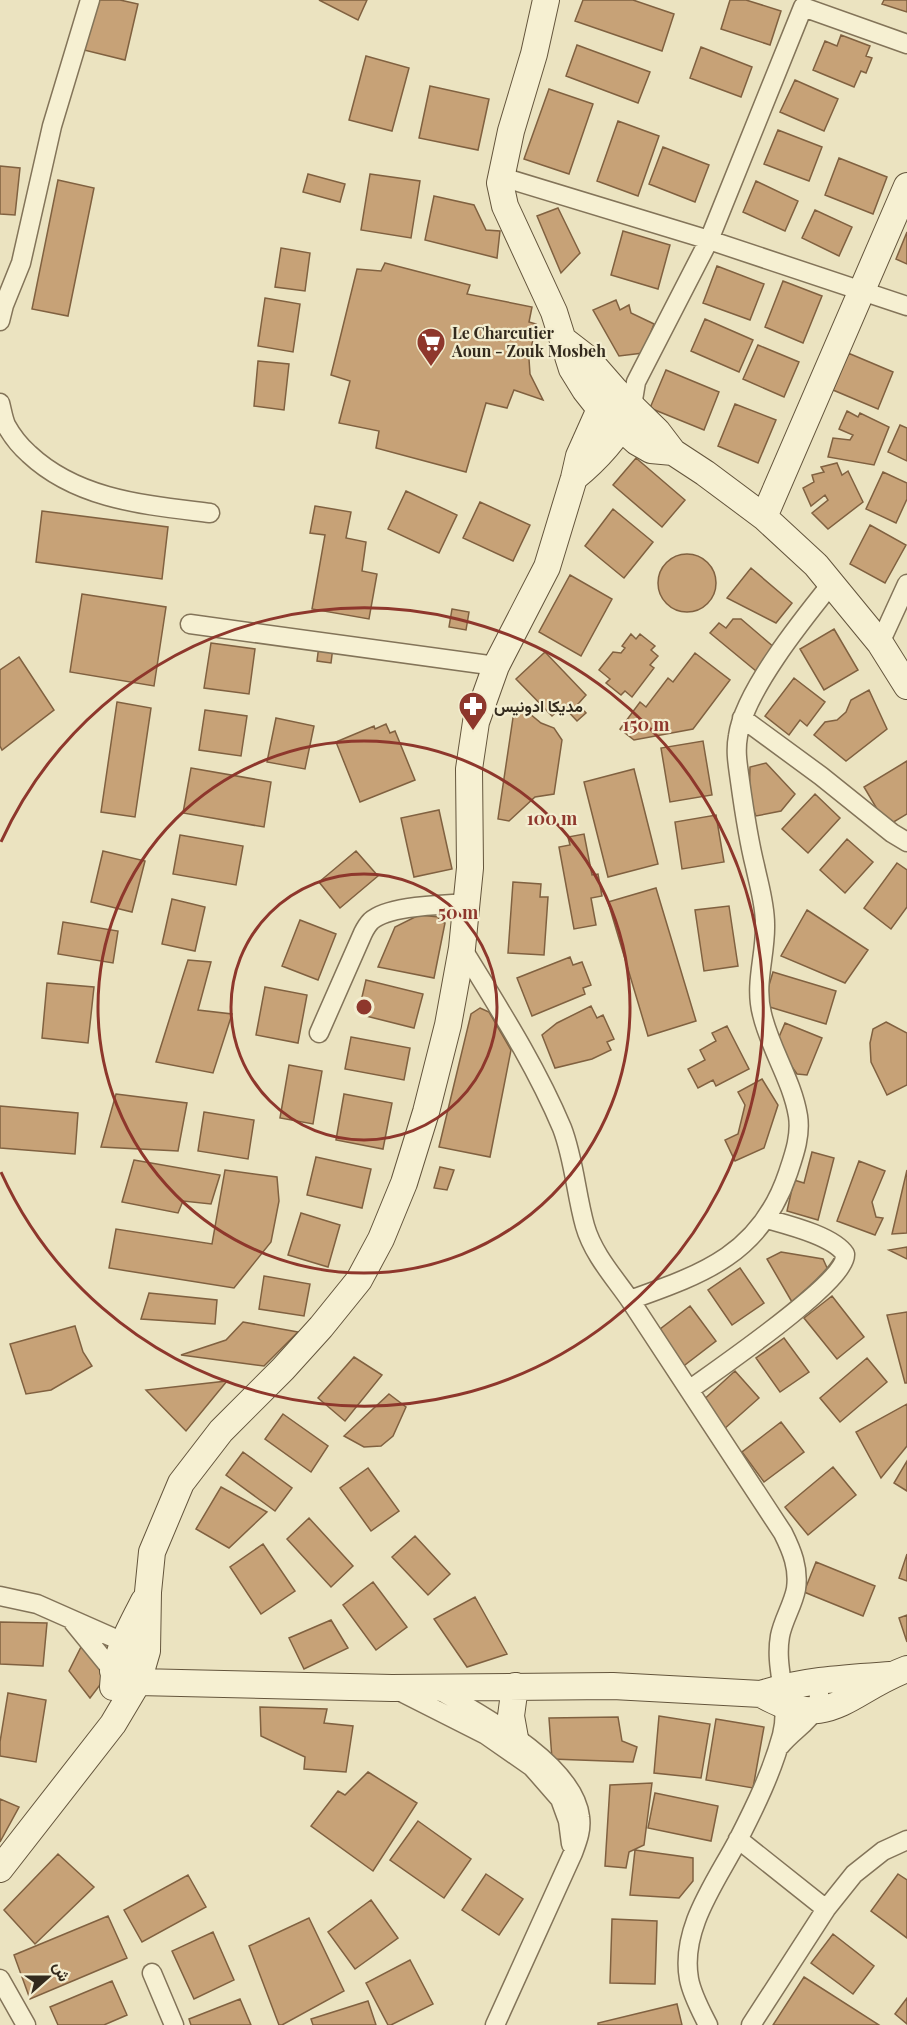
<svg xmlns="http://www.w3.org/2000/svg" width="907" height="2025" font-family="'Playfair Display',Vazirmatn,serif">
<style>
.building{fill:#c7a277;stroke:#806140;stroke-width:1.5}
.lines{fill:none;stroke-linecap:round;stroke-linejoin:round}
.minor-casing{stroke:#837459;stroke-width:21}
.secondary-casing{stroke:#64553c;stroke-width:28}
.minor{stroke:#f6f0d2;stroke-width:18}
.secondary{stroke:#f6f0d2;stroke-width:26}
.ring{fill:none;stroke:#8e372c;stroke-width:3}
.labels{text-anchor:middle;stroke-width:4.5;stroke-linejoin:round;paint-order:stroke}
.poi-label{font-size:16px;font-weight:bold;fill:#332a1d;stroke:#f3edcf;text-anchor:start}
.centre{fill:#8e372c;stroke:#f3edcf;stroke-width:3}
.ring-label{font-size:18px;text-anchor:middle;font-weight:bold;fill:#8e372c;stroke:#f3edcf;stroke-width:4.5;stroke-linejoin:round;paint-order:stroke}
</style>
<rect width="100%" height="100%" fill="#ebe3c0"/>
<path class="building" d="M96,0H120L138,4L125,60L84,50Z
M319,0H367L358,20Z
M583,0H633L674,14L662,51L575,21Z
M730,0H746L781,11L770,45L721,29Z
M884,0H907V12L882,4Z
M841,35L870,46L866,56L872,58L866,73L861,71L854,87L813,70L825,41L837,46Z
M577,45L650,72L638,103L566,76Z
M701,47L752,67L741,97L690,78Z
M366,56L409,68L392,131L349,120Z
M795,80L838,99L824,131L780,112Z
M430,86L489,99L478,150L419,138Z
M549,89L593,104L569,174L524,159Z
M618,121L659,136L638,196L597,181Z
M778,130L822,147L809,181L764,164Z
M663,147L709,165L695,202L649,184Z
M839,158L887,177L873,214L825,195Z
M0,166L20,168L15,215L0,214Z
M308,174L345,184L340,202L303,192Z
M370,174L420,181L411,238L361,230Z
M58,180L94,188L68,316L32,309Z
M756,181L798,201L785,231L743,212Z
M434,196L474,205L486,230L500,231L497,258L425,240Z
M558,208L580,253L561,273L537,216Z
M815,210L852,227L839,256L802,238Z
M623,231L670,245L658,289L611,275Z
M907,232V264L896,259Z
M281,248L310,253L305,291L275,287Z
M385,263L470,285L467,294L532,307L529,322L536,324L529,359L530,374L543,400L514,390L507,408L486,403L466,472L376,448L379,431L339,423L350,381L331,375L357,269L381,271Z
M717,266L764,284L750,320L703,303Z
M783,281L822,296L803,343L765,327Z
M265,298L300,304L293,352L258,346Z
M616,300L620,310L629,305L631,313L654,324L643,353L619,356L593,310Z
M705,319L753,340L739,372L691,351Z
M758,345L799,362L784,397L743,379Z
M848,353L893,372L878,409L833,390Z
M258,361L289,364L284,410L254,406Z
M666,370L719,392L704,430L650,408Z
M735,404L776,420L758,463L718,446Z
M847,411L858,417L860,413L889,427L874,465L828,457L833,438L850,440L853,435L839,429Z
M900,425L907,428V461L888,452Z
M636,458L685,500L662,527L613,485Z
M837,463L842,475L848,471L863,502L828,529L812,513L828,500L825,495L811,506L803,488L814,482L812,475L824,472L821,467Z
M883,472L907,483V499L896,523L866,509Z
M406,491L457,515L439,553L388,529Z
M480,502L530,525L513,561L463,538Z
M315,506L351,512L346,538L366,542L362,571L377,574L369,619L312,609L325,535L310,533Z
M613,509L653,542L624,578L585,546Z
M42,511L168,527L162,579L36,562Z
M870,525L906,545L885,583L850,564Z
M658 583a29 29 0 1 1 58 0a29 29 0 1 1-58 0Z
M751,568L792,603L776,623L727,598Z
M570,575L612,599L581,656L539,632Z
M82,594L166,607L154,686L70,672Z
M452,609L469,612L466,630L449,627Z
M733,619H741L775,648L756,671L710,633L719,623L726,628Z
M834,629L858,670L824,690L800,649Z
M631,634L636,639L640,634L655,646L651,650L658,656L650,665L654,668L632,697L625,691L621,695L606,683L610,679L599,670L613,652L621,653L625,648L622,646Z
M211,643L255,649L249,694L204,688Z
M319,645L333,647L331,663L317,661Z
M545,652L586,695L578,704L586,713L577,721L563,706L552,716L516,679Z
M695,653L730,680L693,729L634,740L620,729L640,702L646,707L668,678L673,682Z
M19,657L54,710L2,750L0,746V670Z
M794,678L825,702L807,726L800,720L789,735L765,716Z
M869,690L887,729L846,761L814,735L825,722L837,720L846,712L851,700Z
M117,702L151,708L135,817L101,812Z
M524,709L541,723L554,728L562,740L554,794L535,797L509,821L498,819L514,711Z
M205,710L247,716L241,756L199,750Z
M276,718L314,726L305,769L267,762Z
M386,724L390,733L395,731L415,780L360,802L336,742L374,726L375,729Z
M703,741L712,795L670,802L661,748Z
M907,761V814L887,826L864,787Z
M766,763L795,794L781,811L756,816L749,800L750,767Z
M191,768L271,782L264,827L183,813Z
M634,769L658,864L608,877L584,782Z
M815,794L840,818L808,853L782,829Z
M439,810L452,869L414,877L401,818Z
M716,815L724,862L682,869L675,822Z
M584,834L592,875L598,874L602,896L591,898L596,925L574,929L559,847L570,845L568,837Z
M180,835L243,846L236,885L173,874Z
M847,839L873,862L845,893L820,870Z
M103,851L145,861L132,912L91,902Z
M356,851L378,876L340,908L319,882Z
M897,863L907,870V907L891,929L864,908Z
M513,882L541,884L540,897H548L544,955L508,953Z
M656,888L696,1021L648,1036L608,902Z
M172,899L205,907L195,951L162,944Z
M729,906L738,966L704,971L695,910Z
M807,910L868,950L845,983L781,956Z
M419,915L439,917L438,921L445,923L434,978L378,967L395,927Z
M300,920L336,934L318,980L282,966Z
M63,922L118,931L113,963L58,954Z
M570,957L573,965L582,962L591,985L583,988L585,994L532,1016L517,978Z
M188,960L211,962L198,1010L232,1014L213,1073L156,1062Z
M773,972L836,991L826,1024L763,1005Z
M366,980L423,994L414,1028L358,1014Z
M47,983L94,987L88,1043L42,1038Z
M265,987L307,995L298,1043L256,1035Z
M591,1006L597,1018L603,1015L614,1039L607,1042L611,1050L592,1059L555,1068L542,1035L557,1023Z
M480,1008L489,1012L511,1050L490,1157L439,1147L471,1014Z
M886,1022L907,1033V1085L887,1095L871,1062L870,1043L873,1029Z
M785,1023L822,1038L807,1075L797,1074L776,1044Z
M727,1026L749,1069L716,1086L713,1080L698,1088L688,1069L705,1060L700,1050L716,1041L712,1033Z
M351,1037L410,1048L404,1080L345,1069Z
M289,1065L322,1071L313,1124L280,1118Z
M762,1079L778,1105L764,1148L735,1161L725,1140L738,1134L745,1105L738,1092Z
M116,1094L187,1103L178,1151L101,1147Z
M344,1094L392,1103L383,1149L336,1140Z
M0,1106L78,1113L75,1154L0,1148Z
M204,1112L254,1120L248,1159L198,1151Z
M812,1152L834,1158L818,1220L787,1211L794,1180L804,1183Z
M316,1157L371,1169L362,1208L307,1195Z
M134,1160L220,1175L211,1204L183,1201L178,1213L122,1202Z
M859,1161L885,1171L872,1202L876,1217L883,1218L875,1235L837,1221Z
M440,1167L454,1170L447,1190L434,1188Z
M225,1170L277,1177L279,1201L271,1242L234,1288L109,1268L116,1229L212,1244Z
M907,1170V1233L892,1234Z
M301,1213L340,1225L328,1267L288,1255Z
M907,1247V1259L889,1250Z
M781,1252L823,1259L828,1270L792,1302L767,1259Z
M740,1268L764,1303L732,1325L708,1290Z
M264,1276L310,1284L304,1316L259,1309Z
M149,1293L217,1300L215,1324L141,1319Z
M832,1296L864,1337L837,1359L804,1318Z
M690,1306L716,1341L681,1368L655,1333Z
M907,1312V1383H905L887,1315Z
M243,1322L298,1332L264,1366L181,1355L226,1340Z
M75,1326L83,1352L92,1366L51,1390L26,1394L10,1344Z
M784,1338L809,1372L780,1392L756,1358Z
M354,1357L382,1375L345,1421L318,1398Z
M867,1358L887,1382L840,1422L820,1398Z
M735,1371L759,1398L723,1430L700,1403Z
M227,1381L186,1431L146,1390Z
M389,1394L406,1407L393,1436L381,1446L364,1447L344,1436Z
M907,1404V1446L881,1478L856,1432Z
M283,1414L328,1446L311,1472L265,1439Z
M781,1422L804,1452L764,1482L742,1452Z
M243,1452L292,1488L275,1511L226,1475Z
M907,1461V1491L894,1483Z
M833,1467L856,1495L808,1535L785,1507Z
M368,1468L399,1511L371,1531L340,1488Z
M221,1487L267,1512L229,1548L196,1529Z
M309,1518L353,1566L331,1587L287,1539Z
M415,1536L450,1574L428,1595L392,1557Z
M263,1544L295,1591L261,1614L230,1567Z
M907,1554V1581L899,1578Z
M816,1562L875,1586L863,1616L804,1592Z
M373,1582L407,1627L376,1650L343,1605Z
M475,1597L507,1654L467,1667L434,1619Z
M907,1615V1642L899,1618Z
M331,1620L348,1648L304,1669L289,1638Z
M0,1622L47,1623L43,1666L0,1664Z
M83,1643L106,1677L90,1698L69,1671Z
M8,1693L46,1700L36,1762L0,1756V1742Z
M260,1707L327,1709L324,1723L353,1726L346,1772L304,1769L305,1757L261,1736Z
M659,1716L710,1724L701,1778L654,1773Z
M618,1717L622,1741L637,1747L633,1762L552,1759L549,1718Z
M716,1719L764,1727L753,1788L706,1780Z
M368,1772L417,1803L373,1871L311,1826L338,1791L345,1795Z
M652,1783L644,1845L629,1852L626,1868L605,1866L610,1785Z
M655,1793L718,1806L711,1841L648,1828Z
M0,1799L19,1807L0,1842Z
M418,1821L471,1859L444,1898L390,1860Z
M635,1850L693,1858V1881L679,1898L630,1895Z
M58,1854L94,1887L35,1944L4,1910Z
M486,1874L523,1899L499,1935L462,1910Z
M898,1874L907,1880V1938L871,1911Z
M188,1875L206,1907L142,1942L124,1910Z
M371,1900L398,1938L355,1969L328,1932Z
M108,1916L127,1958L30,1999L14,1955Z
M309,1918L344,1991L282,2025H279L249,1946Z
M612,1919L657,1921L655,1984L610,1983Z
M213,1932L234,1980L194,1999L172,1951Z
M833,1934L874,1966L853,1994L811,1963Z
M410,1960L433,2004L391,2025H388L366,1983Z
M804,1977L879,2025H773Z
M112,1981L127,2015L104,2025H58L50,2007Z
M907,1998V2024L895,2014Z
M240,1999L251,2025H191L189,2019Z
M368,2001L376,2025H313L311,2019Z
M677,2004L682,2025H598V2023Z"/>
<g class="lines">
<g class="minor-casing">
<path id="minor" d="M502,177L709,240L907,306
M0,321L4,305L21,263L52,126L90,0
M0,403C2,410 3,418 6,425C12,436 20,446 29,454C78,500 146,505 210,513
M632,406L636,382L709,240L803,7L907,44
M190,624L496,666
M880,643L907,584
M742,718L821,776L892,833L907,842
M462,948C498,1007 535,1064 562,1128C574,1159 576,1194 585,1226C593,1254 614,1277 630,1300C703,1274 761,1254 788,1173C794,1155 801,1136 798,1116C792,1080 770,1049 762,1014C754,984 766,954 765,924C765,904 759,885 755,866C748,838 744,810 740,781C738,766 735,752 738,736C744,692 803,619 832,583
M319,1033L363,933C365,929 368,924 371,921C389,905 443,905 467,903
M630,1300L783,1533C792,1551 799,1568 796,1589C793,1605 783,1620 780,1636C774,1671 791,1699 782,1735C772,1772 755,1807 738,1840C716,1882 680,1929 689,1979C692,1995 701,2011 708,2025
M689,1390C715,1371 848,1281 845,1254C833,1236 788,1225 767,1219
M0,1596L37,1604L123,1642
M73,1622L113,1671
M435,1688C478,1713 574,1763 580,1817C582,1830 577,1842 573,1853L495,2025
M397,1690L486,1735L532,1767L560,1799L568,1821L571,1844
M780,1746C799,1723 825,1716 818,1681
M738,1839L826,1909
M152,1973L174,2025
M0,1979L26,2025
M751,2025L826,1909L854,1874L883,1851L907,1840"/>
</g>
<g class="secondary-casing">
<path id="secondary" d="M546,0L534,54L511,131L500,183L505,206L554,312L572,369L585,390L600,409L637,442L651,450L673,452
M565,341L587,358L615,390L657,431L673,452L705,473L764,517L816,565L880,643L907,686
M574,478C596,460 615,440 628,415
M764,517L907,186
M113,1671L138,1682L392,1688L613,1686L761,1694C803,1680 846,1678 890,1675
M515,1686L511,1716L515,1738
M113,1687C114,1656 130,1628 144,1601
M761,1694C829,1734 848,1691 907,1669
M0,1869L113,1724L138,1682L147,1651L148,1592L152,1552L181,1483L221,1431L283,1369L321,1327L359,1280L381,1239L404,1183L426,1112L448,1025L462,948L470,868L469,769L476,722L496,666L547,567L574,478L579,456L600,409L615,390"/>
</g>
<use href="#minor" class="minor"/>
<use href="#secondary" class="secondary"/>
</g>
<g class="ring">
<circle cx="364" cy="1007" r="133"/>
<circle cx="364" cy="1007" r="266"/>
<path d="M1 842A399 399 0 1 1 1 1172"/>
</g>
<defs>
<g id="supermarket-pin" transform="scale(1.5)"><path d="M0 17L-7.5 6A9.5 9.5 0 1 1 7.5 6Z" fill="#8e372c" stroke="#f3edcf"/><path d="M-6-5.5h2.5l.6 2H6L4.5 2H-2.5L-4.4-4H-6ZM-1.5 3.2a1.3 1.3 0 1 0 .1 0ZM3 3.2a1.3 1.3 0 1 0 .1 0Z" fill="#fff"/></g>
<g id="pharmacy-pin" transform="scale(1.5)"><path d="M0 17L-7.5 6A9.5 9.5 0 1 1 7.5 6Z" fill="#8e372c" stroke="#f3edcf"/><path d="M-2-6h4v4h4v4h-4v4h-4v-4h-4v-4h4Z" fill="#fff"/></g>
</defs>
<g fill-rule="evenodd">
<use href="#supermarket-pin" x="431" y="342"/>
<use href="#pharmacy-pin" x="473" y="706"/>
</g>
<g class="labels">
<g class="poi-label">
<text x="452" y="339">Le Charcutier<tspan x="452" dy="18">Aoun - Zouk Mosbeh</tspan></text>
<text x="494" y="712">مديكا ادونيس</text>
</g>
</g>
<circle cx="364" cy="1007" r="9" class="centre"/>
<g class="ring-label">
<text x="646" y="731">150 m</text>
<text x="552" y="825">100 m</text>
<text x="458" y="919">50 m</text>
</g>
<g transform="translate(48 1977) rotate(69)" stroke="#f3edcf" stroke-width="4.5" paint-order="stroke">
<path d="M0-4.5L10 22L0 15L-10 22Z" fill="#332a1d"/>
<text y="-9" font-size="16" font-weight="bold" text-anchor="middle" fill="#332a1d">ش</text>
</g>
</svg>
